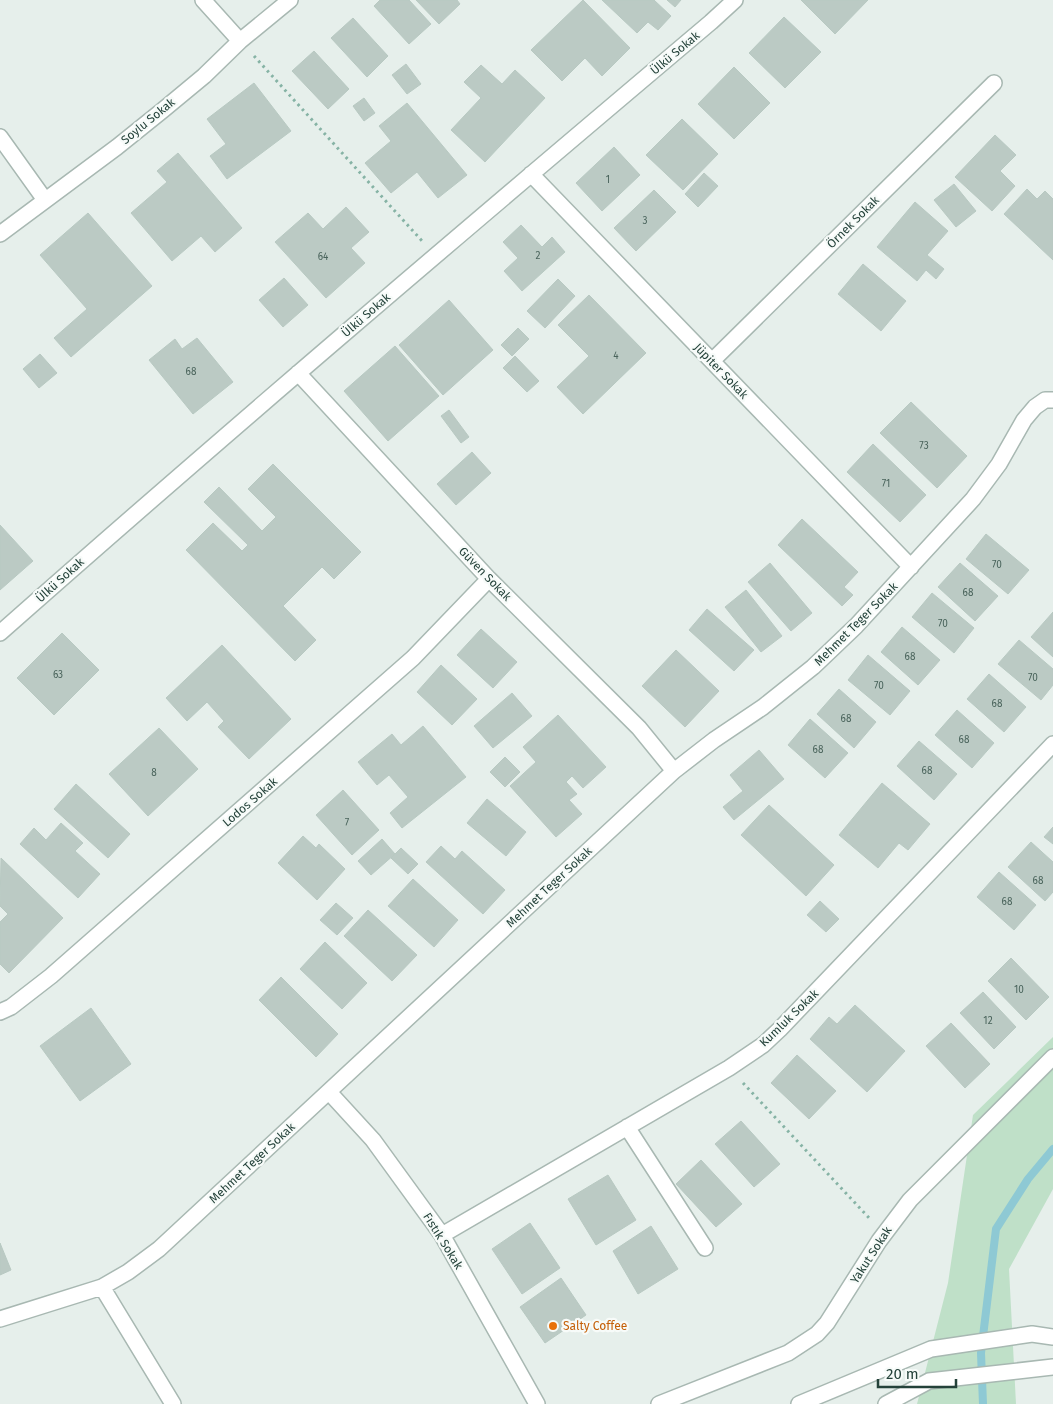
<svg xmlns="http://www.w3.org/2000/svg" width="1053" height="1404" font-family="'Fira Sans',sans-serif">
<style>
.green{fill:#bfe0c8}
.lines{fill:none;stroke-linecap:round;stroke-linejoin:round}
.stream{stroke:#8ec9d4;stroke-width:8}
.building{fill:#bbcac4;stroke:#b8c9c2}
.minor-casing{stroke:#a8b8b2;stroke-width:18}
.path{stroke:#86b3a5;stroke-width:3;stroke-dasharray:2.5 4;stroke-linecap:butt}
.minor{stroke:#fff;stroke-width:15}
.food-dot{fill:#e8710a;stroke:#f7fbf9;stroke-width:2}
.labels{text-anchor:middle;stroke-width:4.5;stroke-linejoin:round;paint-order:stroke}
.number-label{font-size:10px;fill:#4a645c}
.street-label{font-size:12px;fill:#24423a;stroke:#f7fbf9}
.food-label{font-size:12px;fill:#c56008;stroke:#f7fbf9;text-anchor:start}
</style>
<rect width="100%" height="100%" fill="#e6efeb"/>
<path class="green" d="M1053,1037V1189L1009,1269L1016,1404H917L948,1283L973,1115Z"/>
<g class="lines">
<path class="stream" d="M983,1404L981,1353L996,1229L1028,1179L1053,1149"/>
</g>
<path class="building" d="M380,0H409L431,24L409,44L374,6Z
M416,0H457L460,4L439,24Z
M583,0L630,48L602,76L585,58L562,81L531,50Z
M602,0H654L671,16L658,30L648,22L637,33Z
M667,0H681L675,7Z
M801,0H868L835,34Z
M784,17L821,52L785,88L749,53Z
M353,18L388,56L367,77L331,38Z
M314,51L349,89L328,109L292,71Z
M406,64L421,84L407,94L392,75Z
M481,65L502,84L515,70L545,98L485,162L451,130L481,98L464,82Z
M734,67L770,103L734,139L698,104Z
M254,83L291,131L227,179L210,156L226,144L207,119Z
M364,98L375,113L364,121L353,106Z
M407,103L467,175L438,198L417,172L391,193L365,163L391,141L379,126Z
M682,119L718,154L683,190L646,155Z
M995,135L1016,155L1000,171L1015,186L992,211L955,177Z
M614,147L640,175L602,211L576,183Z
M178,153L242,228L215,252L201,236L172,261L131,213L167,182L157,171Z
M704,173L718,186L698,207L685,194Z
M954,184L976,211L956,227L934,200Z
M1027,189L1037,199L1045,191L1053,199V260L1004,214Z
M654,190L676,212L636,251L614,228Z
M915,202L948,231L927,255L944,269L936,279L926,270L917,281L877,247Z
M346,207L369,232L351,248L365,263L326,298L275,242L308,213L323,229Z
M88,213L152,286L71,357L54,338L87,309L40,255Z
M521,225L542,247L552,237L565,252L522,291L504,271L518,258L503,242Z
M863,264L906,301L881,331L838,294Z
M284,278L308,305L283,327L259,300Z
M558,279L575,296L545,328L527,311Z
M589,295L646,353L583,414L557,387L589,356L558,325Z
M449,300L493,350L443,395L399,345Z
M518,328L529,339L512,356L501,345Z
M197,338L233,382L193,414L149,360L175,339L182,349Z
M395,346L439,396L388,441L344,391Z
M40,354L57,373L39,388L23,369Z
M515,356L539,381L527,392L503,368Z
M911,402L967,456L937,488L880,433Z
M449,410L469,437L461,443L441,416Z
M873,444L926,495L900,522L847,472Z
M472,452L491,473L456,505L437,484Z
M273,464L361,552L334,579L322,567L283,606L316,640L295,661L186,550L213,523L242,551L248,545L204,502L219,487L262,531L276,517L248,489Z
M802,519L858,572L844,587L853,595L842,606L778,545Z
M0,525L33,561L0,590Z
M986,534L1029,570L1008,594L966,559Z
M770,563L812,613L791,631L748,582Z
M960,563L998,596L975,621L938,587Z
M746,590L782,636L761,652L725,607Z
M932,593L974,628L954,653L912,617Z
M707,609L754,650L734,671L689,630Z
M1053,612V657L1031,637Z
M902,627L940,660L918,685L881,652Z
M481,629L517,662L493,688L457,655Z
M62,633L99,670L54,715L17,678Z
M1019,640L1053,669V685L1041,700L998,664Z
M222,645L291,719L249,759L218,727L224,721L207,702L187,721L166,698Z
M676,650L719,691L685,727L642,686Z
M868,655L910,691L890,715L848,680Z
M441,665L477,699L452,725L417,692Z
M989,674L1026,707L1004,732L967,699Z
M839,689L876,722L854,748L817,714Z
M512,693L532,716L493,748L474,726Z
M957,710L994,743L972,768L935,735Z
M558,715L606,767L583,788L572,776L566,782L577,794L569,800L582,814L556,837L510,786L536,762L523,747Z
M810,719L848,753L825,778L788,745Z
M423,726L466,777L402,828L390,813L408,797L389,775L377,785L358,762L392,734L401,745Z
M159,728L198,769L148,816L109,774Z
M919,741L957,774L934,800L897,766Z
M759,750L784,779L734,820L723,807L743,791L730,775Z
M505,757L520,772L505,787L490,772Z
M882,783L930,824L908,850L899,843L878,868L839,835Z
M76,784L130,834L108,858L54,809Z
M343,790L379,830L352,855L316,815Z
M487,799L526,832L506,856L467,823Z
M769,805L834,865L806,896L741,835Z
M61,823L83,843L75,851L100,874L78,898L20,844L34,828L46,840Z
M1053,827V844L1044,837Z
M303,836L316,848L319,844L345,869L317,900L278,863Z
M382,839L395,854L371,875L358,861Z
M1031,842L1053,862V892L1045,901L1008,867Z
M441,846L455,859L462,851L505,890L483,914L426,862Z
M401,848L418,864L408,874L391,858Z
M1,858L63,918L9,973L0,964V922L8,914L0,906Z
M999,872L1036,905L1014,930L977,897Z
M413,879L458,920L434,947L388,906Z
M820,901L839,919L826,932L807,915Z
M336,903L353,918L337,935L320,920Z
M368,910L417,955L392,981L344,936Z
M325,942L367,983L342,1009L300,969Z
M1011,958L1049,997L1026,1020L988,981Z
M281,977L338,1034L316,1057L259,1000Z
M983,992L1016,1027L994,1049L960,1013Z
M855,1005L905,1051L867,1092L810,1039L829,1017L837,1024Z
M91,1008L131,1064L80,1101L40,1046Z
M951,1023L990,1064L965,1088L926,1046Z
M797,1055L836,1091L809,1119L771,1083Z
M741,1121L780,1164L754,1187L715,1144Z
M701,1160L742,1204L716,1227L676,1184Z
M608,1175L636,1220L596,1245L568,1199Z
M530,1223L560,1268L522,1294L492,1249Z
M651,1226L678,1269L638,1294L613,1251Z
M0,1243L11,1270L0,1275Z
M561,1278L586,1315L545,1343L520,1307Z"/>
<g class="lines">
<g class="minor-casing">
<path id="minor" d="M203,0L240,41
M0,137L45,200
M531,174L911,567
M0,234L117,147L163,110L204,76L240,41L290,0
M712,361L994,83
M298,373L489,579L639,728L674,771
M0,633C234,426 472,224 711,22L735,0
M0,1012L11,1007L51,976L413,658L489,579
M329,1092L373,1140L442,1235L537,1404
M627,1127L705,1248
M442,1235L729,1068L763,1045L780,1029L1053,744
M102,1287L173,1404
M0,1319L102,1287L128,1272L159,1249L674,771L714,740L763,707L813,667L856,626L973,499L999,464L1024,420L1035,407L1045,400H1053
M659,1404L788,1353L817,1334L827,1323L879,1241L910,1200L1053,1057
M799,1404L931,1349L1032,1334L1053,1337
M886,1404L929,1381L1053,1367"/>
</g>
<path class="path" d="M254,56L423,242
M743,1083L870,1219"/>
<use href="#minor" class="minor"/>
</g>
<circle class="food-dot" cx="553" cy="1326" r="5"/>
<g class="labels">
<g class="number-label">
<text x="608" y="183">1</text>
<text x="645" y="224">3</text>
<text x="538" y="259">2</text>
<text x="323" y="260">64</text>
<text x="616" y="359">4</text>
<text x="191" y="375">68</text>
<text x="924" y="449">73</text>
<text x="886" y="487">71</text>
<text x="997" y="568">70</text>
<text x="968" y="596">68</text>
<text x="943" y="627">70</text>
<text x="910" y="660">68</text>
<text x="58" y="678">63</text>
<text x="1033" y="681">70</text>
<text x="879" y="689">70</text>
<text x="997" y="707">68</text>
<text x="846" y="722">68</text>
<text x="964" y="743">68</text>
<text x="818" y="753">68</text>
<text x="927" y="774">68</text>
<text x="154" y="776">8</text>
<text x="347" y="826">7</text>
<text x="1038" y="884">68</text>
<text x="1007" y="905">68</text>
<text x="1019" y="993">10</text>
<text x="988" y="1024">12</text>
</g>
<g class="street-label">
<text transform="translate(675 53) rotate(-40)" y="4">Ülkü Sokak</text>
<text transform="translate(148 121) rotate(-39)" y="4">Soylu Sokak</text>
<text transform="translate(853 222) rotate(-45)" y="4">Örnek Sokak</text>
<text transform="translate(366 315) rotate(-41)" y="4">Ülkü Sokak</text>
<text transform="translate(721 371) rotate(46)" y="4">Jüpiter Sokak</text>
<text transform="translate(485 574) rotate(46)" y="4">Güven Sokak</text>
<text transform="translate(60 580) rotate(-42)" y="4">Ülkü Sokak</text>
<text transform="translate(856 624) rotate(-45)" y="4">Mehmet Teger Sokak</text>
<text transform="translate(250 802) rotate(-41)" y="4">Lodos Sokak</text>
<text transform="translate(549 887) rotate(-43)" y="4">Mehmet Teger Sokak</text>
<text transform="translate(789 1018) rotate(-44)" y="4">Kumluk Sokak</text>
<text transform="translate(252 1163) rotate(-43)" y="4">Mehmet Teger Sokak</text>
<text transform="translate(443 1241) rotate(58)" y="4">Fıstık Sokak</text>
<text transform="translate(871 1255) rotate(-57)" y="4">Yakut Sokak</text>
</g>
<g class="food-label">
<text x="563" y="1330">Salty Coffee</text>
</g>
</g>
<path d="M878 1379v8h78v-8" fill="none" stroke="#24423a" stroke-width="2.5"/>
<text x="886" y="1379" font-size="15" fill="#24423a" stroke="#f7fbf9" stroke-width="4" paint-order="stroke">20 m</text>
</svg>
